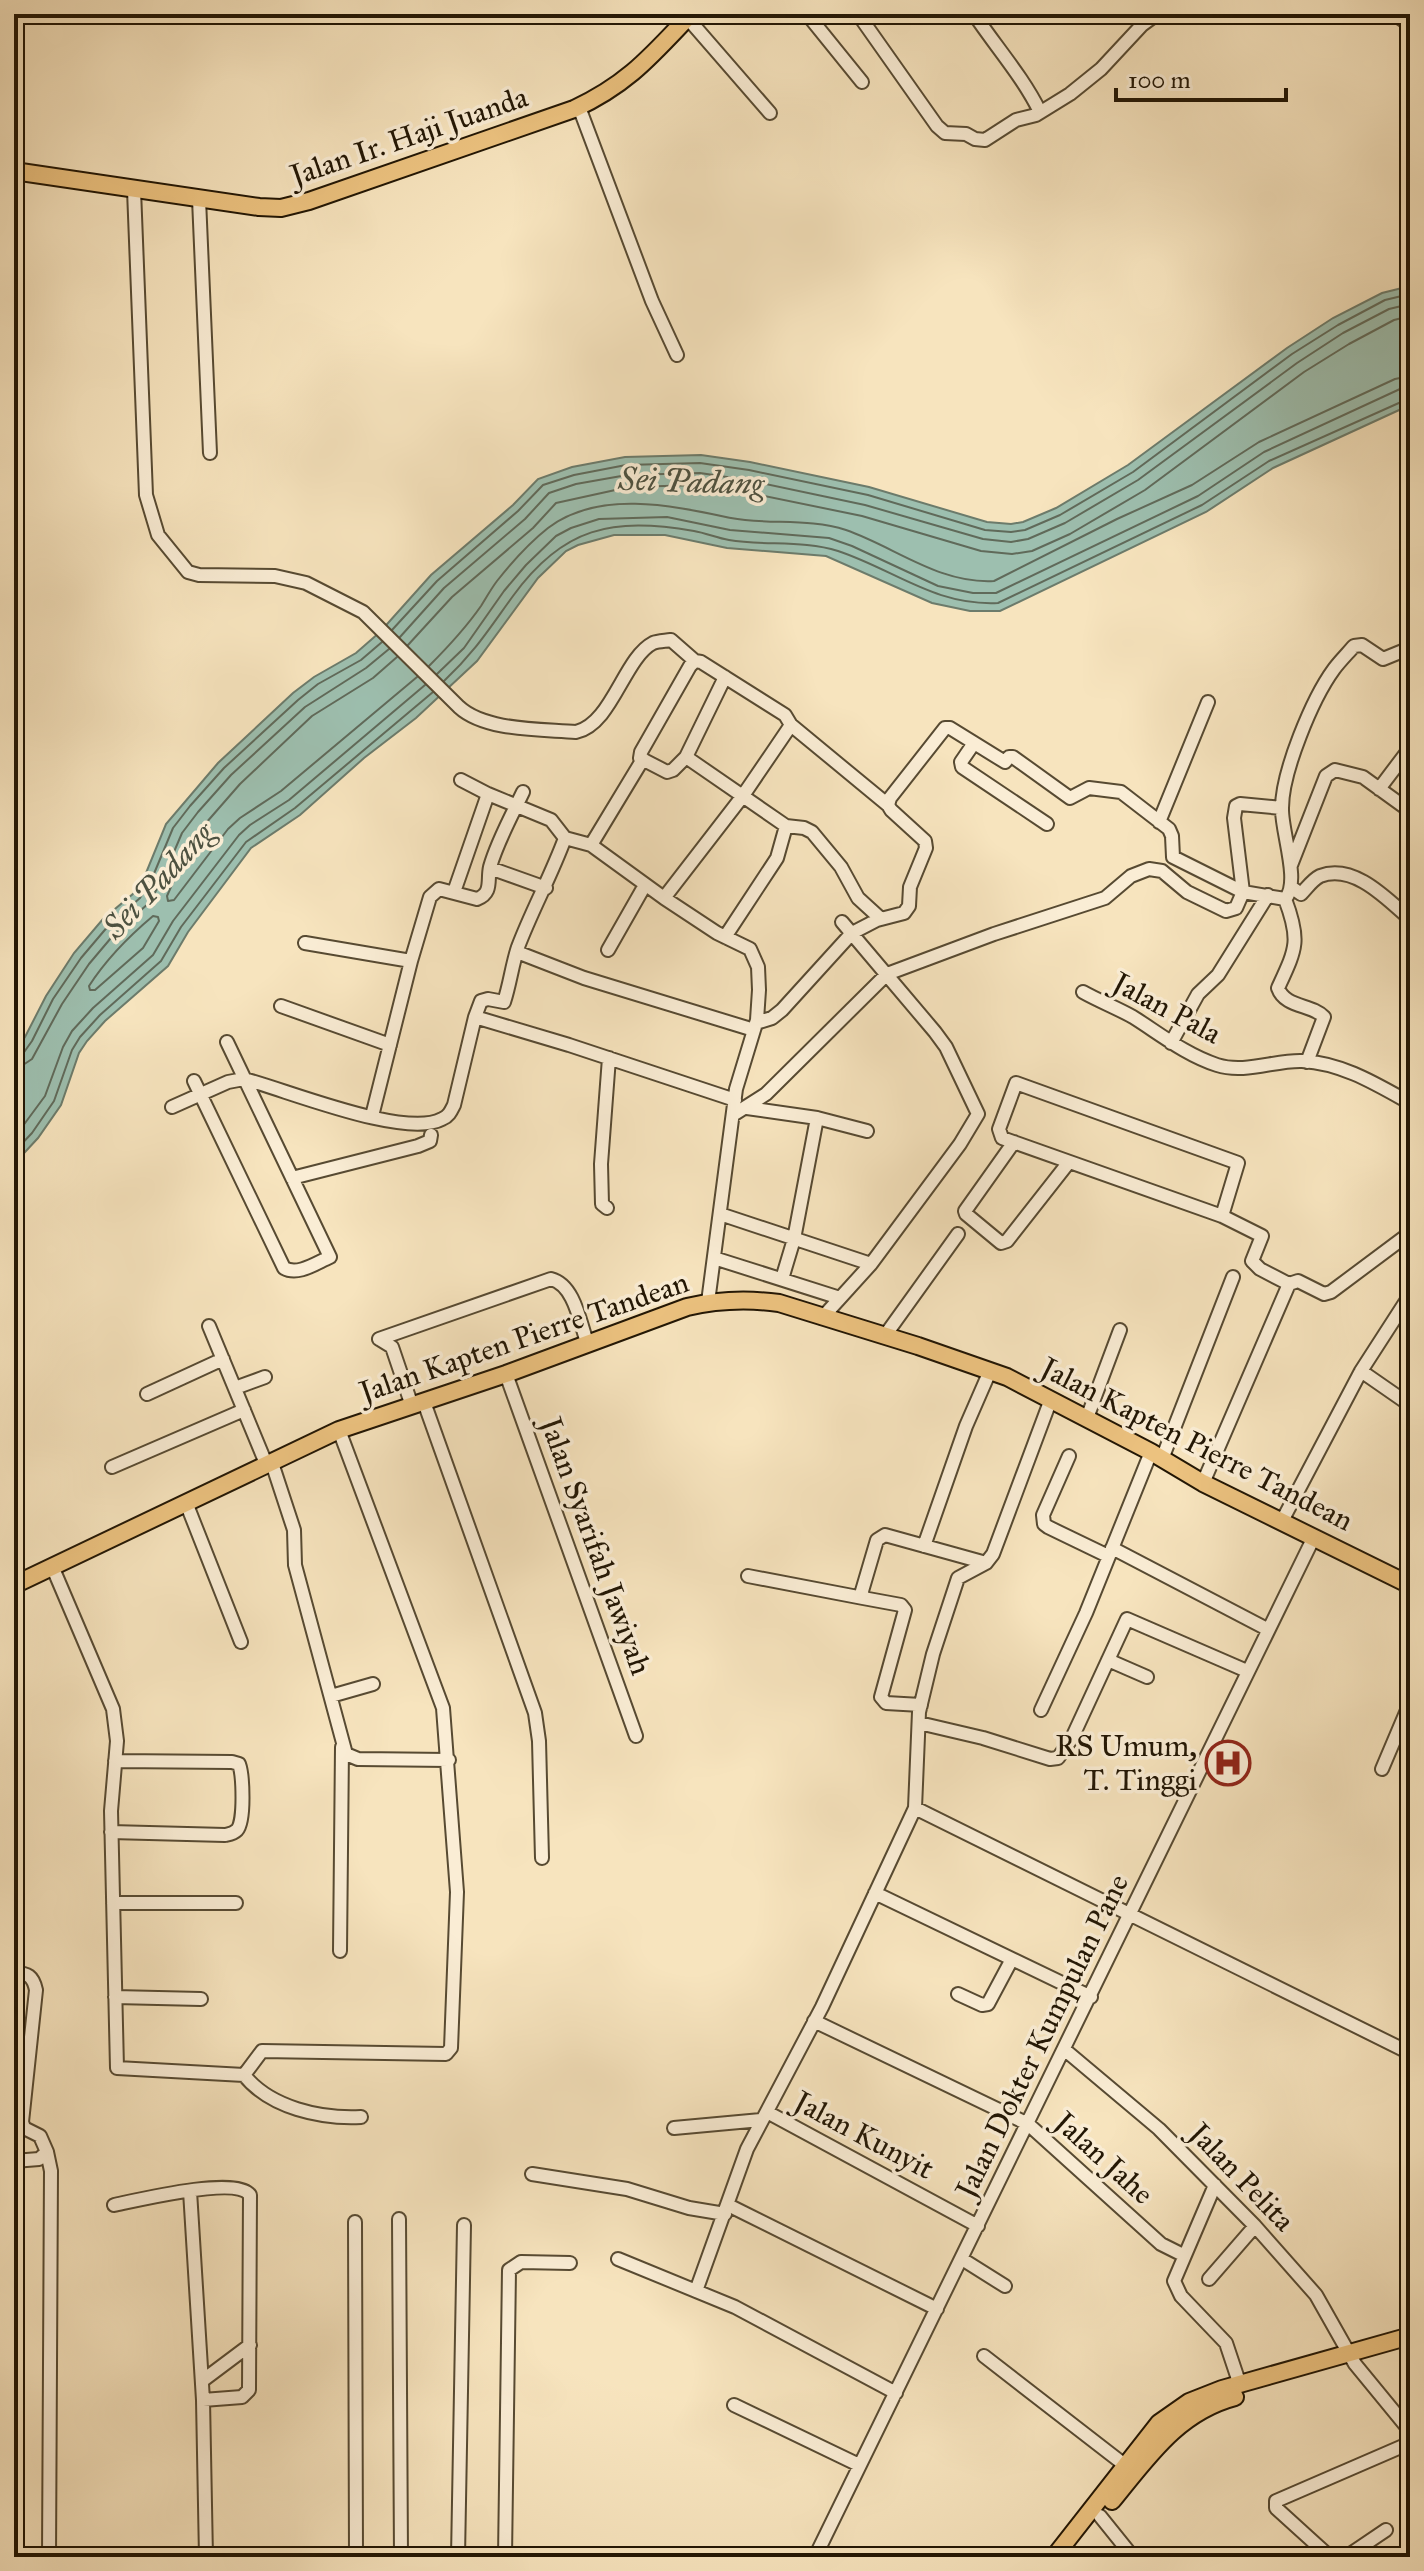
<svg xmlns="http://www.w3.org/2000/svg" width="1424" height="2571" font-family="'IM FELL Great Primer',serif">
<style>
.water{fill:#9dbfaf;stroke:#6c7b6b;stroke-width:2}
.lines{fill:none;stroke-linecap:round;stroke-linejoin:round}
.shore{stroke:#606a5a;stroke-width:2}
.minor-casing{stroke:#574a32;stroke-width:16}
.major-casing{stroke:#221604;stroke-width:20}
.minor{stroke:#faedd5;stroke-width:12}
.major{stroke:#ecc27f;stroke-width:16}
.labels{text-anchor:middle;stroke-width:7;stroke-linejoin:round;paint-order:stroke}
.street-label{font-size:30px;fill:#221604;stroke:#faedd5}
.poi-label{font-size:30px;fill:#221604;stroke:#faedd5;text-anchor:end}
.water-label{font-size:32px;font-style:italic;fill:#4d5140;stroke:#faedd5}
</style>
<rect width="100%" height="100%" fill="#f7e4be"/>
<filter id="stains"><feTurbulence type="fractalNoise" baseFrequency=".0025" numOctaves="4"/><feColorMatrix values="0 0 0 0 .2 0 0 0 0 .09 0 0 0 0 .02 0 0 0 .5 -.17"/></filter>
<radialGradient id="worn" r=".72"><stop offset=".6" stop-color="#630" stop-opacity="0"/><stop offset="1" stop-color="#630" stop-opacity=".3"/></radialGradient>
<path class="water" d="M1410,286V405L1273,468L1206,512L1000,611H970L932,603L826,556L727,548L665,535H614L578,545L566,551L538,578L477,661L416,718L364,758L300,815L251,848L188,932L168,966L105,1021L87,1041L79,1053L61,1105L38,1138L14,1164V1052L25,1037L46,996L74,953L103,919L134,893L146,873L166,824L218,763L293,693L314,677L356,653L380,632L431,575L513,505L538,479L572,467L625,457L701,455L750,462L869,487L987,522L1011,524L1023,522L1056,508L1128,465L1287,348L1333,318L1382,293Z"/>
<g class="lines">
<path class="shore" d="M392,630L437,581L518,511L543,485L574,475L626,465L700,463L749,470L868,495L985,530L1011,532L1025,530L1060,515L1133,472L1292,354L1338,325L1385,300L1410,294
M400,637L444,588L525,519L549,493L576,484L627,475L700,473L747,480L865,505L983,539L1011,542L1028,539L1065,523L1138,480L1297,363L1343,333L1389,309L1410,304
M408,645L452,597L533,528L556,503L629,487L699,485L745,492L862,516L981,551L1012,554L1032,551L1070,534L1145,490L1304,372L1349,344L1394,320L1410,316
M397,657L373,678L312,716L240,784L192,839L167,896L168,901L174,900L228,829L240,818L281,791L417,677
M429,666C448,647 465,629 481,606C486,598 491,589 497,581C512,562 529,543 548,528C599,489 674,506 731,518C768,525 809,518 846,530C895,547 939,584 994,581L1117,519L1192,485L1259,442L1395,379L1410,376
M437,674L464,648L504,591L526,565L556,536L571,528L599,519L667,517L730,530L829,538L852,546L938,586L973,593H996L1198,496L1264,452L1400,389L1410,388
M444,681C475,652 489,629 513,596C563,527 612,517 694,531C706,533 717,538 729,540C765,546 804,540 838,551C895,570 935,606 998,603L1202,505L1269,461L1410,398
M153,916L158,917L159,921L143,948L95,990H90L89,986C107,958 128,937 153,916Z
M14,1056L22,1055L32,1041L53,999L81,958L109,925L140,898L153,876L173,828L190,806L224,768L298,700L318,684L361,660L382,642
M14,1067L23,1065L32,1059L62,1004L89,964L116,932L149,903L162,880L182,833L198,812L231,775L305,707L366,668L389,649
M14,1138L45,1096L63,1047L72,1031L93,1008L153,955L173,921L239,835L250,825L289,800L425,685
M14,1152L32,1133L54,1101L72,1050L80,1037L100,1015L161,961L181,927L246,842L295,808L433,692"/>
<g class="minor-casing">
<path id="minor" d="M684,14L770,113
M807,14L862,82
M858,14L937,126L945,133L966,134L975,139L985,140L1016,120L1036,115L1070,94L1101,69L1142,25L1157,14
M974,14C996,47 1023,77 1040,112
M1394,14L1410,25
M579,107L652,301L677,355
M134,190L146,495L158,535L188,572L199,575L275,576L306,583L363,612L459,707C485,731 541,729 576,732C612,724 624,658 653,643C658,641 665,641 671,640L695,661
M199,199L210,453
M725,677L686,757L673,770L667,772L640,758L641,752L690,666L695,661L701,662L785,715L791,725L888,805
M974,743L961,762L962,767L1047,824
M686,757L786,826L804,828L812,832L841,867L858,898L881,919
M461,780L488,794L551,820L565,838L591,845L664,898L717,933L750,949L758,967L759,990L757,1020L736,1089L708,1302
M1379,789L1410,748
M1159,822L1208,702
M591,845L643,759
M1291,865L1326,776L1335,770L1363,777L1410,811
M490,868L546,888
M1291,887L1301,894C1307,888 1312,880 1320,876C1354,863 1387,899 1410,919
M454,892L488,794
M664,898L742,797L791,725
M1285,899C1301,941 1296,949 1278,988C1285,1008 1312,1004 1324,1017L1307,1062
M725,937L777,858L786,826
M305,943L411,961
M608,950L645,885
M517,952L584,978L754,1030
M1083,992C1099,1001 1117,1008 1133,1017C1160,1034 1186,1055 1217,1065C1245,1074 1275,1060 1302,1061C1342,1063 1376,1084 1410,1103
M281,1006L390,1045
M475,1017L569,1045L735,1100
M756,1023L772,1018L782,1010L852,933L877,920L904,913L909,906L910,887L926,848L925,841L891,810L888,805L890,798L945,728H950L1005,762L1009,757H1013L1070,798L1089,788L1121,792L1169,829L1172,836L1173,857L1243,892L1234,818L1236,806L1240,804L1282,808
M1171,1043L1198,994L1218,975L1268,895
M194,1081L284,1268C298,1276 316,1263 330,1257L227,1042
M172,1107L228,1082L244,1079C287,1090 405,1139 442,1119C449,1116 451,1111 454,1105L475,1017L481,1001L488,999L504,1002C510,984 512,965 518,947C532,910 551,876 565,838
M747,1108L817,1118L867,1131
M733,1115L766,1094L887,974L994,934L1105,898L1131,876L1149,869L1162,871L1187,892L1226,911L1236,908L1243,892L1285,899C1301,883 1281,831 1282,808C1282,772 1312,699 1334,669C1340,661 1348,653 1354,646L1362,645L1383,659L1410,648
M372,1116L411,961L430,897L439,889L477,899C493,893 487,880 490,867C497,842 512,815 523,792
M1014,1142L965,1211L966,1214L1001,1243L1007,1241L1069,1162
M292,1178L418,1146L430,1141L431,1135
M607,1208L602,1204L601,1164L609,1058
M720,1214L871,1264
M1222,1216L1238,1163L1016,1083L999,1129L1002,1138L1222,1216L1262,1236L1252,1261L1260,1269L1289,1284L1298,1281L1324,1294L1331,1292L1410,1233
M714,1258L840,1298
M782,1279L794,1239L817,1118
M822,1318L871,1264L960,1144L978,1114L946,1047L935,1032L842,922
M209,1326L267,1466
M884,1337L958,1234
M379,1339L551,1279C575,1285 580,1324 588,1345
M379,1339L392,1347L412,1406
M1361,1371L1410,1405
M506,1374L636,1736
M235,1388L265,1377
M147,1394L223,1359
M424,1402L535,1713L539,1741L542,1858
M1087,1418L1120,1330
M1069,1456L1043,1515L1044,1524L1048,1527L1108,1556
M1162,1459L1233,1277
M272,1463L294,1530L295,1565L346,1754L358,1759L449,1760
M112,1467L244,1410
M1203,1483L1289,1284
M187,1505L241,1642
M1282,1521L1361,1371L1410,1295
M924,1546L966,1426L990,1371
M1112,1548L1267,1629
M52,1566L113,1709L117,1741L111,1811L117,2068L244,2075C270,2108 321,2119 361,2117
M748,1576L863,1598
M1108,1660L1147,1677
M331,1696L373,1684
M921,1705L886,1703L881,1697L905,1610L901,1605L863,1598L862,1591L877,1540L885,1535L986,1563
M1041,1710L1086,1613L1151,1452
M919,1723L983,1738L1050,1759L1058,1758L1072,1738L1127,1619L1247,1671
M1382,1769L1410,1703
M915,1808L1410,2053
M111,1832L225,1835C230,1834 233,1834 237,1830C245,1821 243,1775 239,1764L232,1762L115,1761
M875,1893L1091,1997
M113,1903H236
M340,1951L342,1747
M14,1973C28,1973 33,1976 36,1990L22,2122L24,2128L40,2136L47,2152L39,2159L14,2161
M958,1994L982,2005L988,2004L1012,1959
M115,1997L201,1999
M814,2021L1028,2124L1161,2244L1183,2255
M1065,2050L1159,2129L1255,2226L1316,2295L1355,2364L1410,2431
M244,2075L262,2051L446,2054L451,2048L457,1892L443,1708L339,1430
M767,2112L978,2226
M674,2128L761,2120
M47,2152L51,2171L49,2557
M532,2174L627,2189L689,2208L725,2214
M1215,2185L1174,2281L1181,2296L1226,2343L1240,2385
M190,2191L203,2400L206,2557
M114,2205C138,2200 236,2176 250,2195L249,2390L242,2397L203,2400
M728,2205L937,2309
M399,2219L401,2557
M355,2222L356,2557
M618,2259L735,2307L896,2393
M962,2259L1005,2286
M1209,2279L1255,2226
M696,2291L747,2149L822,2007L915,1808L919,1712L933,1654L958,1578L986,1563L993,1554L1051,1399
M984,2356L1126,2466
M202,2381L250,2345
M734,2405L859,2465
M1100,2516L1133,2557
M458,2557L464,2225
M505,2557L509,2270L521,2262L570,2263
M688,2557H794
M815,2557L1314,1537
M1330,2557L1276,2508V2501L1410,2443
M1346,2557L1386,2530"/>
</g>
<g class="major-casing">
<path id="major" d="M14,171L259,207L281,208L309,201L574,109C628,84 651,56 691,14
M14,1585L339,1430L506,1374L687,1307C717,1300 749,1299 779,1303L918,1346L1007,1377L1151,1452L1203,1483L1410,1585
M1112,2501C1148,2457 1178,2412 1235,2397
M1054,2557L1159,2423L1189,2402L1222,2389L1410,2336"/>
</g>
<use href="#minor" class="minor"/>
<use href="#major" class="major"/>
</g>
<defs>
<g id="hospital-ring" transform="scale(2.3)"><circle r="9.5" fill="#faedd5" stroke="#8f2418" stroke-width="1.5"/><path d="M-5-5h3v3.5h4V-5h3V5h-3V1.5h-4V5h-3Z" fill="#8f2418"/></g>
</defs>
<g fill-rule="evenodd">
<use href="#hospital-ring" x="1228" y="1763"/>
</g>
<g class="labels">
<g class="street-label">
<text transform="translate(409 136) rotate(-19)" y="10">Jalan Ir. Haji Juanda</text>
<text transform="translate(1167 1008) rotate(28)" y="10">Jalan Pala</text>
<text transform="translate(524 1337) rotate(-19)" y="10">Jalan Kapten Pierre Tandean</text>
<text transform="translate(1197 1444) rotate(27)" y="10">Jalan Kapten Pierre Tandean</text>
<text transform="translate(596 1546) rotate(70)" y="10">Jalan Syarifah Jawiyah</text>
<text transform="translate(1042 2036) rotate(-64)" y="10">Jalan Dokter Kumpulan Pane</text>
<text transform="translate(864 2135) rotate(28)" y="10">Jalan Kunyit</text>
<text transform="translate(1104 2158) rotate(42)" y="10">Jalan Jahe</text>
<text transform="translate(1242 2177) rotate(46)" y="10">Jalan Pelita</text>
</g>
<g class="poi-label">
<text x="1197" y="1756">RS Umum,<tspan x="1197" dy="34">T. Tinggi</tspan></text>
</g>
<g class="water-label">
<text transform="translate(691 481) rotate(2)" y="11">Sei Padang</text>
<text transform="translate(158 880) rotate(-47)" y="11">Sei Padang</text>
</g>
</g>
<rect width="1424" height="2571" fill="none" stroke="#f7e4be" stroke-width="48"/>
<rect x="16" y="16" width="1392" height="2539" fill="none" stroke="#221604" stroke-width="4"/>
<rect x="24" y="24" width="1376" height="2523" fill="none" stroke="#221604" stroke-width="2"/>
<path d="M1116 88v12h170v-12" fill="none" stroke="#221604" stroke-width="4"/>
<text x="1128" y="88" font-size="24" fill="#221604" stroke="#faedd5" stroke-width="6" paint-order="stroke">100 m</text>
<rect width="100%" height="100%" filter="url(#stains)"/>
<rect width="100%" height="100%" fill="url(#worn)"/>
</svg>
